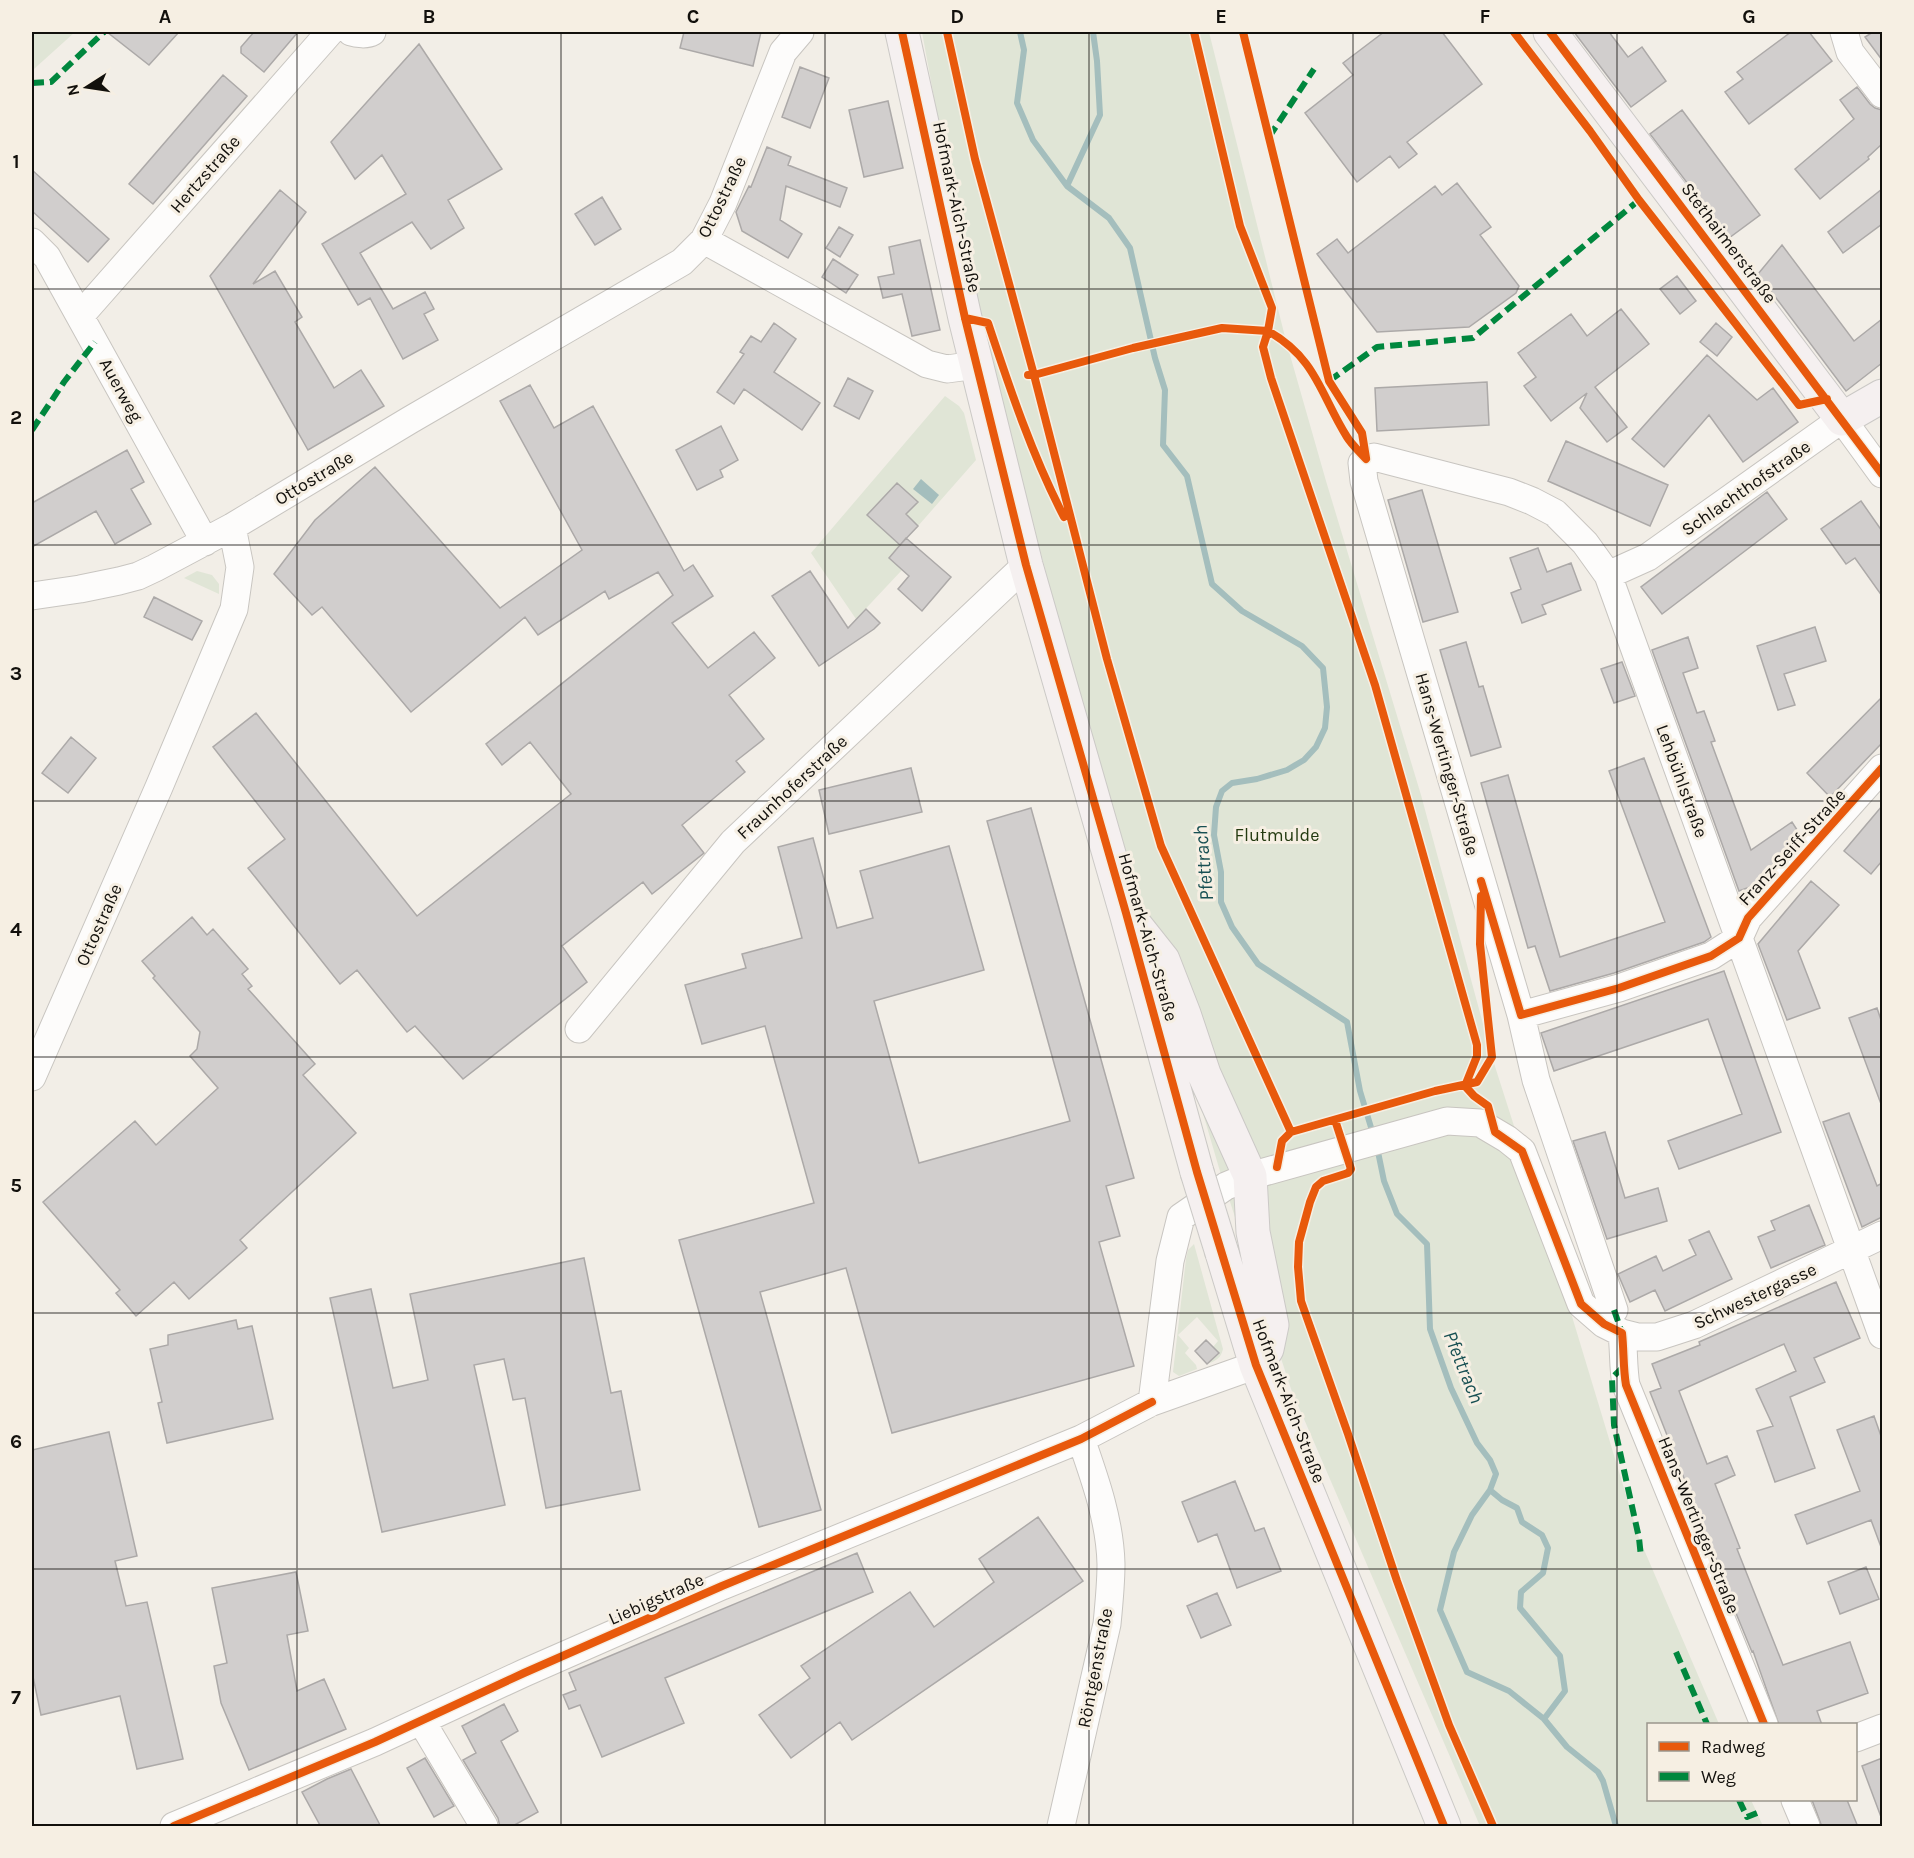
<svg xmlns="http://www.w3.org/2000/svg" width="1914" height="1858" font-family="Karla,sans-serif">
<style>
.green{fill:#e0e5d6}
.water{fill:#a4bebd}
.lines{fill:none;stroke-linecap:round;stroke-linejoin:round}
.stream{stroke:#a4bebd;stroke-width:6}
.building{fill:#d1cecd;stroke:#aca9a8;stroke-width:1.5}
.minor-casing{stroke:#c8c5c0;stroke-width:29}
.major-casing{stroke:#cbc9c6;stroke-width:35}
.minor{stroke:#fdfcfb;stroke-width:27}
.major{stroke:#f5f0f0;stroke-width:33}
.major-bridge-casing{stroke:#cbc9c6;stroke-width:35;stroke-linecap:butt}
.major-bridge{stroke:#f5f0f0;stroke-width:33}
.quiet{stroke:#00873e;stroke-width:6;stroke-dasharray:12 6;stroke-linecap:butt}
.cycleway-casing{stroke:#f6efe3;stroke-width:11}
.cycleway{stroke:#e8590c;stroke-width:8}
.grid{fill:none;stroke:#12100c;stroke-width:1.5;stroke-opacity:0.55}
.labels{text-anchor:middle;stroke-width:6;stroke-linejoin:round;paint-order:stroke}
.street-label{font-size:18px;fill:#12100c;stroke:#f6efe3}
.park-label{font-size:18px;fill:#243a10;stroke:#f6efe3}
.water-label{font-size:20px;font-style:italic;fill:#185053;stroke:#f6efe3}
.neatline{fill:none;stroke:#12100c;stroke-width:2}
.grid-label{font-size:20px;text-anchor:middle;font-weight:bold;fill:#12100c}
</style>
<rect width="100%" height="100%" fill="#f2eee7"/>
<path class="green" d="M32,32H75L34,69L32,67Z
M922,32H1209L1286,341L1326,481L1421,795L1492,1057L1522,1151L1639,1538L1719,1724H1648V1800H1751L1763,1826H1480L1291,1389L1219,1168L1062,633L994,375L946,163Z
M945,396L959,406L964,413L976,460L918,526L906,514L917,502L897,483L867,515L900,545L889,558L902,570L856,619L811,553Z
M197,571L212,575L219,584V594L184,578Z
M1194,1244L1223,1349C1221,1358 1216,1361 1207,1364L1219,1354L1213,1347L1218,1341L1197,1317L1178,1335L1189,1348L1185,1353L1196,1365L1197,1369L1179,1376L1173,1372L1186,1259L1188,1250Z"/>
<path class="water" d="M921,479L939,495L932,504L913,489Z"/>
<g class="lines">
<path class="stream" d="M1020,32L1024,50L1017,103L1033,140L1067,186L1109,218L1130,248L1155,358L1165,390L1163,445L1187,476L1212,584L1242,611L1302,646L1323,668L1327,707L1325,728L1316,747L1304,760L1287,770L1257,779L1232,783L1222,791L1216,807L1214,835L1221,872V902L1232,927L1258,964L1347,1022L1360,1091L1373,1134
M1067,186L1100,115L1097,61L1093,32
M1377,1147L1384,1181L1397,1214L1427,1244L1430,1329L1451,1388L1477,1443L1490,1460L1496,1474L1490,1490L1502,1500L1517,1508L1522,1522L1542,1535L1548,1548L1543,1573L1521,1592L1520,1608L1560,1656L1565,1691L1544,1719L1567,1747L1598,1772L1603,1781L1616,1826
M1490,1490L1472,1515L1454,1552L1440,1610L1467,1672L1509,1691L1544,1719"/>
</g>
<path class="building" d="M107,32H179L149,65Z
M254,32H298L264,72L241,53V47Z
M684,32H761L753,66L680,48Z
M1384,32H1442L1482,84L1407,142L1417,154L1399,168L1390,156L1357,182L1305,113L1353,75L1343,63Z
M1574,32H1609L1628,57L1642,47L1666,81L1631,107Z
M1791,32H1809L1832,61L1749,124L1725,92L1743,79L1737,72Z
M1873,32H1882V60L1865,37Z
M419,44L502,169L448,200L464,228L431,249L412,222L360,253L393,309L425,292L434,309L424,314L438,340L403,359L370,298L358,305L322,244L406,194L382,155L355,179L331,142Z
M800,67L829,78L810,128L782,117Z
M223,75L247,96L153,204L129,184Z
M1857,87L1870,104L1875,108L1882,110V144L1868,157L1869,159L1820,199L1795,169L1854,119L1840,100Z
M888,101L903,168L864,177L849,110Z
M1682,110L1760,215L1729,238L1650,134Z
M767,147L791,157L788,165L847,188L840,207L786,186L780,220L802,234L788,258L742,231L736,212L749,186L751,187Z
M32,170L109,239L88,262L32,211Z
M1457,183L1491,227L1480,235L1519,286L1516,293L1469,327L1377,332L1317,254L1337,239L1348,253L1435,186L1442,195Z
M1882,189V224L1843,253L1828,232Z
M280,190L306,212L253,284L275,271L302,317L295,322L334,388L361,370L384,406L308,450L210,276Z
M602,197L621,229L595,245L575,214Z
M839,227L853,235L840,257L826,248Z
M920,240L940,330L912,336L902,294L883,298L878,277L894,274L889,247Z
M1782,245L1854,341L1882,319V363L1846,391L1758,274Z
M833,259L858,275L846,293L822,277Z
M1677,276L1696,301L1680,314L1660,289Z
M1621,309L1649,344L1595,387L1627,427L1607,442L1580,408L1587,393L1551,421L1524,386L1536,377L1518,353L1571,314L1587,336Z
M774,323L796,339L774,372L820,403L802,430L744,389L734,404L717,392L744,354L740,352L751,336L761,342Z
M1716,323L1732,337L1717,356L1700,342Z
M1707,355L1757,400L1773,388L1798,422L1743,462L1709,415L1664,467L1632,439Z
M848,378L873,391L859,419L834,406Z
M1487,382L1489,425L1377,431L1375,388Z
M530,385L554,428L593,406L684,571L693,565L713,596L672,623L708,668L754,632L775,658L729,695L764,739L736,761L745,772L682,825L704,853L652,894L643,882L562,946L587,982L463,1079L415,1026L407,1032L357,970L340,984L248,868L285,839L213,747L256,713L417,916L571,794L530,742L502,765L486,744L673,595L658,572L609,599L605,591L538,635L525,617L411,712L322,607L312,615L274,574L315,520L375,467L500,608L582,550L500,401Z
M721,426L738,460L720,470L723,477L697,490L676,450Z
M1566,441L1668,485L1650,526L1548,481Z
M127,450L144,482L131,489L151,524L115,544L96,511L32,547V503Z
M897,483L918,502L906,514L918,526L900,545L867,515Z
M1422,490L1458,612L1423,622L1388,500Z
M1767,492L1787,519L1662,614L1641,587Z
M1861,501L1882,531V596L1855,558L1846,564L1821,529Z
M906,538L951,577L922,611L898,589L909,576L889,558Z
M1538,548L1547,572L1571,563L1581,590L1542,605L1546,614L1522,623L1511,593L1521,589L1510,558Z
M810,571L848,628L866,609L880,623L874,629L819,666L772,596Z
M154,597L202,621L192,640L144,617Z
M1815,627L1826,661L1784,674L1795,705L1778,710L1757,646Z
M1688,637L1698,668L1683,673L1697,713L1704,711L1715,741L1711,742L1751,850L1792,822L1801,836L1758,884L1739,891L1652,650Z
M1466,642L1479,687L1483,686L1501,747L1471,756L1440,650Z
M1622,662L1635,696L1614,703L1601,669Z
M1882,697V743L1830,797L1807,773Z
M71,737L96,758L68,793L42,773Z
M1644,758L1711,937L1704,942L1614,973L1550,991L1535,946L1528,948L1481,783L1508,775L1560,957L1665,922L1609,771Z
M911,768L922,812L829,834L819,790Z
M1882,806V861L1871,874L1844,851Z
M1031,808L1134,1178L1106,1186L1120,1236L1099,1242L1134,1366L892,1433L846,1268L760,1292L821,1510L759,1527L679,1240L814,1203L765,1026L702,1044L685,985L746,968L742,954L802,938L778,847L813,838L837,928L873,918L860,871L949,846L984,970L874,1001L919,1163L1070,1121L987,821Z
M1811,881L1839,905L1798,951L1820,1008L1787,1020L1758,944Z
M192,917L207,935L213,929L248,969L242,974L252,986L248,989L315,1064L303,1075L356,1133L240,1240L247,1248L189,1299L174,1282L136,1316L116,1293L120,1290L43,1202L135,1121L156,1145L218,1088L190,1056L197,1049L200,1032L153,978L155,976L142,961Z
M1724,971L1781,1132L1679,1169L1668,1141L1742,1114L1708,1019L1554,1071L1541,1033Z
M1877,1008L1882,1023V1103L1881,1104L1849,1018Z
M1849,1113L1877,1186L1882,1183V1217L1862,1227L1823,1122Z
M1605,1132L1625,1198L1658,1188L1667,1221L1607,1239L1573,1141Z
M1809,1205L1825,1245L1771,1268L1758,1237L1775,1230L1771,1221Z
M1709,1231L1732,1279L1665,1311L1655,1290L1630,1302L1618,1274L1656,1256L1663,1271L1696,1255L1689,1240Z
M584,1258L611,1393L621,1391L640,1490L546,1508L525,1398L513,1400L504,1359L474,1365L505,1505L382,1532L330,1298L371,1289L393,1388L428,1380L410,1294Z
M1836,1282L1860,1338L1814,1358L1825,1382L1790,1397L1815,1468L1775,1482L1757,1431L1773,1426L1756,1389L1796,1371L1784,1344L1679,1391L1707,1464L1727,1456L1735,1475L1715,1484L1740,1548L1737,1549L1783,1665L1850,1642L1868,1693L1817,1711L1822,1725H1779L1753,1651L1752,1652L1724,1584L1725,1582L1650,1392L1661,1388L1652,1364L1700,1345L1699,1342Z
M236,1320L238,1329L252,1326L273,1419L167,1443L158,1403L162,1402L150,1349L168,1345V1335Z
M1206,1340L1219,1353L1207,1364L1195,1351Z
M1874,1416L1882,1439V1547H1881L1871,1520L1807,1544L1795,1515L1860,1491L1837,1430Z
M109,1432L137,1556L115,1561L126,1606L147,1602L183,1759L137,1769L120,1696L41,1715L32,1672V1450Z
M1235,1481L1255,1531L1264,1528L1281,1571L1237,1588L1217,1534L1198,1542L1182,1502Z
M1038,1517L1083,1581L852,1740L840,1722L791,1758L759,1715L810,1678L801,1666L910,1592L934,1627L994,1582L979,1559Z
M857,1553L873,1592L665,1678L684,1723L602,1757L580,1705L569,1709L563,1695L576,1690L569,1673Z
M1866,1567L1879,1599L1840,1614L1828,1582Z
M296,1572L308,1631L287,1635L297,1691L324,1679L346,1729L249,1770L221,1703L214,1666L227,1663L212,1588Z
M1217,1593L1231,1625L1201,1638L1187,1606Z
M504,1704L518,1731L501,1741L538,1812L511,1827H500L498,1818L463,1760L476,1753L462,1726Z
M425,1758L454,1806L434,1817L407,1768Z
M1882,1758V1816L1881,1817L1862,1766Z
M351,1769L381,1827H321L302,1792L327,1779Z
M1812,1800H1847L1858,1827H1822Z"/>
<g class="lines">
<g class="minor-casing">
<path id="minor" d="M351,32C357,34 367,35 372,32
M1844,32L1850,52L1882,94
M704,240L927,364L947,369L977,365
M32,242L47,257L205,542
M80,316L330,32
M1608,575L1648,557L1842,419L1882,474
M32,596L80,589L119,581L138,576L155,568L232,527L410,420L682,262L704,240L723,203L783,52L800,32
M1521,1015L1619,988L1711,956L1739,938L1748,918L1882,768
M579,1029L733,842L1026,565
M32,1077L159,787L234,609L240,567L232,527
M1614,1310L1536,1080L1521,1015L1364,481L1362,463L1366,459L1374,457L1509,492L1532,501L1555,513L1585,543L1608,575L1882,1335
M1622,1333C1624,1351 1623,1368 1626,1385L1764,1724
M1152,1402L1170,1261L1181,1217L1226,1186L1250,1176L1447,1121L1480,1123L1507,1139L1522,1151L1581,1304L1604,1324L1622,1333L1638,1337H1657L1694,1325L1882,1235
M422,1722L484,1826
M1856,1738L1882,1728
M1795,1800L1806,1826
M174,1826L375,1742L524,1673L722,1586L1081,1439L1152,1402L1256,1365
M1061,1826L1107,1624C1109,1604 1111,1584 1111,1564C1110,1521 1095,1479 1081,1439"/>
</g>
<g class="major-casing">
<path id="major" d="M902,32L965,318L1026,565L1126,913L1197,1172
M1550,32L1842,419L1882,396
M1136,926L1163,960L1184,1014L1204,1074L1250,1176L1253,1232L1272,1325L1267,1349L1256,1365
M1222,1253L1256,1365L1444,1826"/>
</g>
<use href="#minor" class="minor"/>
<use href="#major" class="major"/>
<g class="major-bridge-casing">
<path id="major-bridge" d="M1197,1172L1222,1253"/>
</g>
<use href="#major-bridge" class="major-bridge"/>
<path class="quiet" d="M32,83L51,82L104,32
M1269,137L1314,69
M1329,381L1377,347L1473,338L1639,200
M32,430L64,382L95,342
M1614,1310L1622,1333
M1623,1367L1612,1378L1614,1425L1639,1538L1641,1557
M1676,1652L1707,1724
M1739,1800L1747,1817L1757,1813"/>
<g class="cycleway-casing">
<path id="cycleway" d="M902,32L965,318L1026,565L1126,913L1197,1172L1256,1365L1444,1826
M947,32L975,159L1034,375L1107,659L1161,846L1291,1132
M1194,32L1240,226L1272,308L1268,331C1317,359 1320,394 1347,437C1352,445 1360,452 1366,459
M1243,32L1329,381L1362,433L1366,458
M1514,32L1590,131L1639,200L1799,405L1827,399
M1550,32L1882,474
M965,318L988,323C1010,389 1032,455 1064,517
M1028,375H1034L1133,348L1222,328L1268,331L1263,347L1271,378L1375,685L1477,1045V1056L1465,1086L1474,1096L1488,1106L1495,1132L1522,1151L1581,1304L1604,1324L1622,1333C1624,1351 1623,1368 1626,1385L1764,1724
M1481,881L1521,1015L1619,988L1711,956L1739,938L1748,918L1882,768
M1335,1120L1351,1169L1348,1173L1323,1181L1316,1187L1310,1202L1299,1242L1298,1267L1301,1301L1348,1434L1397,1581L1449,1725L1493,1826
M1277,1167L1282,1141L1291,1132L1435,1091L1477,1082L1492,1057L1480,944L1481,896
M174,1826L375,1742L524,1673L722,1586L1081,1439L1152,1402"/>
</g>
<use href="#cycleway" class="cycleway"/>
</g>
<path class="grid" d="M297,32V1826M561,32V1826M825,32V1826M1089,32V1826M1353,32V1826M1617,32V1826M32,289H1882M32,545H1882M32,801H1882M32,1057H1882M32,1313H1882M32,1569H1882"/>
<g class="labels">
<g class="street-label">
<text transform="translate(205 174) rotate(-49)" y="6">Hertzstraße</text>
<text transform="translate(722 197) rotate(-64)" y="6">Ottostraße</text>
<text transform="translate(957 207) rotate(78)" y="6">Hofmark-Aich-Straße</text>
<text transform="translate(1729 243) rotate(53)" y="6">Stethaimerstraße</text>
<text transform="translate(121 390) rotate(61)" y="6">Auerweg</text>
<text transform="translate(314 478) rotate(-31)" y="6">Ottostraße</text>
<text transform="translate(1746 488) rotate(-35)" y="6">Schlachthofstraße</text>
<text transform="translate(1447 764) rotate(74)" y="6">Hans-Wertinger-Straße</text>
<text transform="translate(1682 781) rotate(70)" y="6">Lehbühlstraße</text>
<text transform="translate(792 787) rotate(-43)" y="6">Fraunhoferstraße</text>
<text transform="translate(1792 847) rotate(-48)" y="6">Franz-Seiff-Straße</text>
<text transform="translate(99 925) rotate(-66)" y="6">Ottostraße</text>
<text transform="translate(1148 937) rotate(74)" y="6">Hofmark-Aich-Straße</text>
<text transform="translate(1755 1296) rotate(-25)" y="6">Schwestergasse</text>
<text transform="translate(1289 1401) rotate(69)" y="6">Hofmark-Aich-Straße</text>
<text transform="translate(1699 1525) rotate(68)" y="6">Hans-Wertinger-Straße</text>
<text transform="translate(656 1599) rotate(-24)" y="6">Liebigstraße</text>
<text transform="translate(1095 1668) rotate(-79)" y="6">Röntgenstraße</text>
</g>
<g class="park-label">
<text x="1277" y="841">Flutmulde</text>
</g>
<g class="water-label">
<text transform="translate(1203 863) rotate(-95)" y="7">Pfettrach</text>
<text transform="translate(1464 1367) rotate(68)" y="7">Pfettrach</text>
</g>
</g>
<rect width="1914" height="1858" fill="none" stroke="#f6efe3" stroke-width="66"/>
<rect x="1647" y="1723" width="210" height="78" fill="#f6efe3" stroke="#9b968d" stroke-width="1.5"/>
<rect x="1659" y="1742" width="30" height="9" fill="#e8590c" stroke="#9b968d" stroke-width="1.5"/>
<text x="1701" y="1753" font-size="18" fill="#12100c">Radweg</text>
<rect x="1659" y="1772" width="30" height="9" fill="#00873e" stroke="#9b968d" stroke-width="1.5"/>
<text x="1701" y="1783" font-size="18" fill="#12100c">Weg</text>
<g transform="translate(87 87) rotate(258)" stroke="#f6efe3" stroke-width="4.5" paint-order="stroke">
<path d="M0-4.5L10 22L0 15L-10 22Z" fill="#12100c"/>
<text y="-9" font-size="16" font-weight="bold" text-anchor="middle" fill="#12100c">N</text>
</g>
<rect x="33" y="33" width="1848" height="1792" class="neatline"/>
<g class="grid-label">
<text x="165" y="23">A</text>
<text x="429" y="23">B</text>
<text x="693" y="23">C</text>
<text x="957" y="23">D</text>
<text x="1221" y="23">E</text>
<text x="1485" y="23">F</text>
<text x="1749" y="23">G</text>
<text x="16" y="168">1</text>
<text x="16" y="424">2</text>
<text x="16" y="680">3</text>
<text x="16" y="936">4</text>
<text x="16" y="1192">5</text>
<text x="16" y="1448">6</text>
<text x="16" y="1704">7</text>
</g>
</svg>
